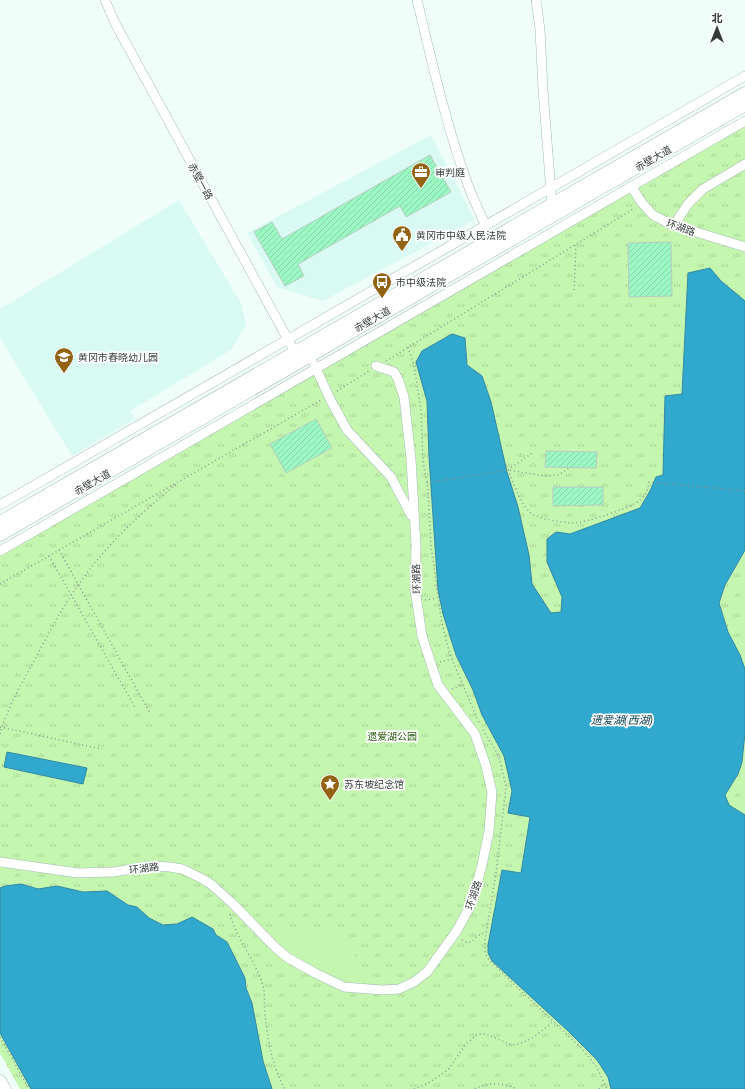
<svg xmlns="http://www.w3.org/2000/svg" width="745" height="1089" font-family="'Roboto Condensed','Noto Sans SC',sans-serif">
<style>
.built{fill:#d9faf3}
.grass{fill:url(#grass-tufts)}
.garden{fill:#c4f6af}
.water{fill:#31a9ce;stroke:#3288a2}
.building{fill:url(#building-hatch);stroke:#b9ccc0}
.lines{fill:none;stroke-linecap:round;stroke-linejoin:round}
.minor-casing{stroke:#a4bbb5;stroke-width:10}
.major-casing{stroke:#a4bbb5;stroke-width:13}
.path{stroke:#8d9895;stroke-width:1.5;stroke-dasharray:1 3;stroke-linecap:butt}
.minor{stroke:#fff;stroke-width:9}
.major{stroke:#fff;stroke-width:12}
.labels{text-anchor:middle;stroke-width:3.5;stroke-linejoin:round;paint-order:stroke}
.street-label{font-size:10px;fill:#333c3a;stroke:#fff}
.poi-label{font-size:10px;fill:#333c3a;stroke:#fff;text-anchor:start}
.park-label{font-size:10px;fill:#29590e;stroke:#fff}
.water-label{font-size:11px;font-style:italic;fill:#003544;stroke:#fff}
</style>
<defs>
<pattern id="grass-tufts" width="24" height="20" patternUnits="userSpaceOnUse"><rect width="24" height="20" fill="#c4f6af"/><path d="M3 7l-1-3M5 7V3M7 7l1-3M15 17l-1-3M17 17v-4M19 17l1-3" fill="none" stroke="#a9d497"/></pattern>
<pattern id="building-hatch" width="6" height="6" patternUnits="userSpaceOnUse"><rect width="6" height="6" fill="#9bf7c4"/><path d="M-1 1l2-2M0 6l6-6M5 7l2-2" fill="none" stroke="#86d5a9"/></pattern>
</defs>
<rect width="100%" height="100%" fill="#f0fefa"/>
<path class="built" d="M431,135L475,220L323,301L277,287L247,233Z
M179,200L241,303L246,325L231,350L130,411L135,419L72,456L0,338V309Z"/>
<path class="grass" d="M745,124V1089H20L0,1053V555Z"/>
<path class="garden" d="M256,920C264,925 274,933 284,934C292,934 299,930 307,928C314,926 322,928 328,930C356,937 356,960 359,984H352L340,980L302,962L285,949Z"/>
<path class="water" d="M710,268L721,281L745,301V550L725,585L719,603L728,632L740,655L745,669V733L742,762L738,774L725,795L729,805L745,815V1089H611L608,1077L597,1060L568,1031L492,961L488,953V945L502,870L521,873L530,817L508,813L512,791L504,756L482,715L473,690L456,655L443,614L438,590L429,457L427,401L416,362L422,351L452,334L465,338L467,365L482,376L491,402L507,472L518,507L529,555L532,584L551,613L561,612L562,597L547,562V539L556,532L570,534L640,508L650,491L656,477L663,475L665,396L682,394L688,273Z
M7,752L87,768L83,784L4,767Z
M21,884L38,889L57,886L83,892L107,891L128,905L137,907L149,918L163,925L177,924L192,917L213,929L216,935L227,942L245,978L246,988L252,1003L263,1061L272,1089H31L0,1033V888L5,886Z"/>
<path class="building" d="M430,155L451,192L406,217L400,206L298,264L304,276L285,286L254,232L272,222L282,239Z
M671,242L672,296L629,297L628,243Z
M316,419L332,448L286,473L270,444Z
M546,451L597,452L596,468L545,467Z
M553,487H603V505L553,506Z"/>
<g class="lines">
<g class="minor-casing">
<path id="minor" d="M105,0L115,23L298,358
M417,0C432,62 446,125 468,185C473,199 480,212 485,225
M536,0L540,30L543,90L552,205
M631,186L642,203L653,215L670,224L745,247
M674,225L688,204L703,189L745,164
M314,364L330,399L347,430L391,477L411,515
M0,505L745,76
M0,551L745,121
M0,862L78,873L113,872L150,866L170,867L182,869L203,879L212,885L233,904L275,947L288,958L315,973L344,987L382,990L399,989L414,982L427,972L456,932L472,903L482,865L489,831L492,792L486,766L475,734L438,685L422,636L415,589L416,545L411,459L404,397L398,379L394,372L376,366"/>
</g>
<g class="major-casing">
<path id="major" d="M0,522L745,93
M0,535L745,105
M0,1081L5,1089"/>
</g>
<path class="path" d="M574,290L576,244
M408,347L414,365L421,411L423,461L428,488L431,546L442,624L450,655L480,725
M386,361L635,208
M337,391L369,371
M508,470C513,482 522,509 534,515C545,520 560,522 573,523C585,523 630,508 639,501C645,496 648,490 649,482L745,491
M508,470L532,453
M427,483L508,470L545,476L559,475L570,467
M59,550L150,713
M49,556L136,709
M0,584L321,400
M425,600L437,598
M440,662L452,659
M452,689L463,684
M0,727L102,749
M483,730L499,756L506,787L496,873L485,940V952L487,957L491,962L582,1049L596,1066L607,1089
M0,734C7,709 20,686 33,663C48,634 64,604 84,577C110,541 143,511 178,483
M230,914C237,941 259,965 264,990C265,998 264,1007 265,1015C268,1041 272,1067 285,1089
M462,940L468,943C476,940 478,933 486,933
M0,1037L29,1089
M414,1089L430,1082L448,1070L466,1044L478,1034H486L512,1045C527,1044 541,1032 552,1022
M475,1089C489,1081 503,1083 517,1089
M599,1089L604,1083"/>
<use href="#minor" class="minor"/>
<use href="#major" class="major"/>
</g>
<defs>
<g id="office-pin" transform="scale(1)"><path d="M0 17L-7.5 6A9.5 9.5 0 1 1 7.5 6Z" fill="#936213" stroke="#fff"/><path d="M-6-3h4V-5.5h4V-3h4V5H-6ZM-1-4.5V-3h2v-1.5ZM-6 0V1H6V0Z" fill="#fff"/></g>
<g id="civic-pin" transform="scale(1)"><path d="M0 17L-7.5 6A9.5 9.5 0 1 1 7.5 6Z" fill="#936213" stroke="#fff"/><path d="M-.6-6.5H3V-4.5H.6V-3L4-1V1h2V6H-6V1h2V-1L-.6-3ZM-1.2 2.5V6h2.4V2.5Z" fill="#fff"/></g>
<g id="bus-pin" transform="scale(1)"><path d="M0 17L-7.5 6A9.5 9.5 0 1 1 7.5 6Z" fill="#936213" stroke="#fff"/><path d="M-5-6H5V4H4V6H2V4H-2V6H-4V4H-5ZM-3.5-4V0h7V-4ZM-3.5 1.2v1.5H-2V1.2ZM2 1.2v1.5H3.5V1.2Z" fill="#fff"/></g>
<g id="school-pin" transform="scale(1)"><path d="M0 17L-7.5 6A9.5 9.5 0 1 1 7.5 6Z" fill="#936213" stroke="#fff"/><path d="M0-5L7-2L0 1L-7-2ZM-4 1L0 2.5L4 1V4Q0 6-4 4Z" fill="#fff"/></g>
<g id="sight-pin" transform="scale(1)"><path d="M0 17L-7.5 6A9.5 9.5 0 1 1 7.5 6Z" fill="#936213" stroke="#fff"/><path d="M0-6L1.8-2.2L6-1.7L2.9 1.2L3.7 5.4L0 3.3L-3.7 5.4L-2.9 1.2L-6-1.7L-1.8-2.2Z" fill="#fff"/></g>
</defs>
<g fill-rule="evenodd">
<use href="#office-pin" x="421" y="172"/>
<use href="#civic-pin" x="402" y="235"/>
<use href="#bus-pin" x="382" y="282"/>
<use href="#school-pin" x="64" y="357"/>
<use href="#sight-pin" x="330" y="784"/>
</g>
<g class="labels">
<g class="street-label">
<text transform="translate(653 158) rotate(-30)" y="4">赤壁大道</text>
<text transform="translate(201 181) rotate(61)" y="4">赤壁一路</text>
<text transform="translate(681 227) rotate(20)" y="4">环湖路</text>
<text transform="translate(372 319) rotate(-30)" y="4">赤壁大道</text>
<text transform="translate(92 482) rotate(-30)" y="4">赤壁大道</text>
<text transform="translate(416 579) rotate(-92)" y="4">环湖路</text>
<text transform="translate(144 868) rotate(-7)" y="4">环湖路</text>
<text transform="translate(473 895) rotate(-71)" y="4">环湖路</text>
</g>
<g class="poi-label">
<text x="435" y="176">审判庭</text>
<text x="416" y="239">黄冈市中级人民法院</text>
<text x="396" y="286">市中级法院</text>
<text x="78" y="361">黄冈市春晓幼儿园</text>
<text x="344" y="788">苏东坡纪念馆</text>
</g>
<g class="park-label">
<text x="392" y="740">遗爱湖公园</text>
</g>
<g class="water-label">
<text x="622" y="724">遗爱湖(西湖)</text>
</g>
</g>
<g transform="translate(717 28)" stroke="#ffffff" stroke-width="3" paint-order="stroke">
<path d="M0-3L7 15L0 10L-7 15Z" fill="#333c3a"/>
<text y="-6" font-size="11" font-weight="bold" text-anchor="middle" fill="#333c3a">北</text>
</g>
</svg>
